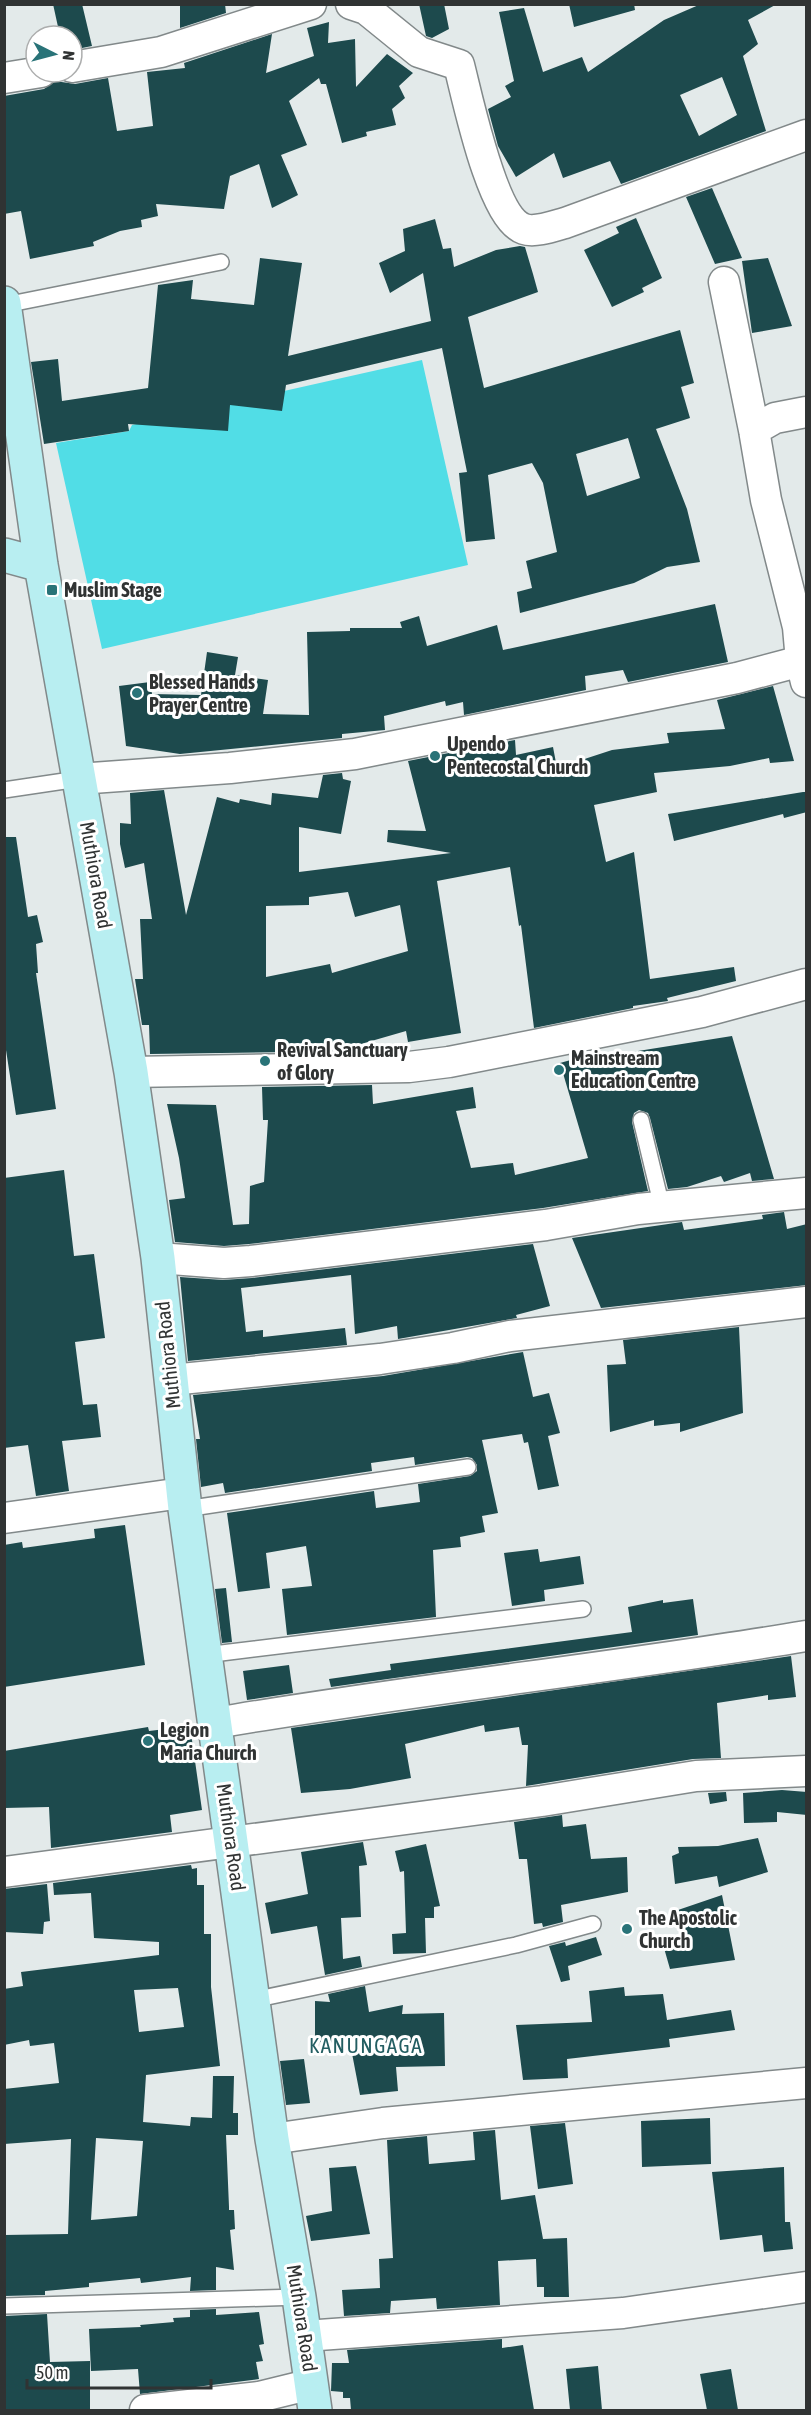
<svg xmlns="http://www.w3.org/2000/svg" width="811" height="2415" font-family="'Asap Condensed',sans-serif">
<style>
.green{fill:#51dde6}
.building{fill:#1d4a4d;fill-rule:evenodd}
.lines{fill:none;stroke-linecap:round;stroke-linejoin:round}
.lane-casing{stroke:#82898a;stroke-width:18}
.street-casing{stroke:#82898a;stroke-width:33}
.secondary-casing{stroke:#82898a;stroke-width:36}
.lane{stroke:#fff;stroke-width:15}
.street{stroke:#fff;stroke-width:30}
.secondary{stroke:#b8eef1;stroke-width:33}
.poi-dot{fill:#297378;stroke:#fff;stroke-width:2}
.labels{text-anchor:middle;stroke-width:6;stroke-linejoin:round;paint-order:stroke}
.poi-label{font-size:20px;font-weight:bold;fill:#303333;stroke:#fff;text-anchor:start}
.street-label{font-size:20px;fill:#303333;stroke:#fff}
.neighbourhood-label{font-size:21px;letter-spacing:1.5px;fill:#235e62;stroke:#fff}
</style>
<rect width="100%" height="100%" fill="#e3eaea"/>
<path class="green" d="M422,360L468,565L102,649L56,443L129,431L132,425Z"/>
<path class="building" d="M53,4H82L92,46L72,50V36H60Z
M180,4H225L226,13L180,28Z
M419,4H444L449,29L432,38L426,36Z
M569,4H634L635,10L574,27Z
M701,4H777L748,20L758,44L743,56L766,131L621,184L610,161L563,178L554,153L516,177L498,146L488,109L511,97L505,86L514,81L499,12L524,8L543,72L582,57L588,72L664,20ZM722,77L737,115L699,136L680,95Z
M329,22L328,43L355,39L356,87L387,54L413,73L399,86L405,98L392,109L396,125L366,132L367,136L342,143L326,84H321L319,78L289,101L307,145L281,155L298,195L272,208L259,164L230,176L224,209L156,204L158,216L141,220L142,227L120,231L93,242L94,246L30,259L21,211L4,214V96L44,89L55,81L75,84L108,78L117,131L153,126L147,72L185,68L184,63L272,34L266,73L314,56L307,28Z
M712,188L742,258L715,264L686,197Z
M636,218L662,278L642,288L644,292L612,307L584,250L619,233L616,227Z
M435,219L443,249L451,248L454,267L496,250L520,246L525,247L533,274L538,292L468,317L484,388L680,330L694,383L681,387L690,418L656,429L687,509L700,562L667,567L634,583L520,613L517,592L532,588L526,561L557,552L543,483L532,463L488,475L495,539L466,542L459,473L467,472L442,348L286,385L282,411L230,405L228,431L128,424L129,431L44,444L31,362L58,359L62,401L148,388L158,285L193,280L191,299L254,305L260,258L302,263L288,356L431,321L423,273L390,293L379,263L405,251L403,229ZM628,438L640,478L587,496L576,454Z
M768,258L792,326L752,333L742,261Z
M715,604L728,662L628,682L623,670L585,676L586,690L464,715L463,702L446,706L445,701L384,716L385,730L342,734V738L180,754L126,746L119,686L150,682L152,694L201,695L207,652L238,657L235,675L268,680L263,714L309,715L307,632L350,631V628H402L400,622L419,616L427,646L497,625L503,650Z
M773,686L794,761L770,763L769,758L730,766L654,773L657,792L594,805L606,862L634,852L650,979L734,967L736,981L667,998L668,1001L633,1006V1008L534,1028L521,925L519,926L510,867L437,881L461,1033L408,1042L406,1031L361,1044L362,1051L150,1054L149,1025H142L135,979H143L140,919H152L144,863L125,868L120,844V823L131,824L130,793L164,790L186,915L217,797L239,803L240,799L271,805L272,793L318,798L323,775L342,773L343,779L351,781L341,834L299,827V872L451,853L387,842L388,830L426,831L408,761L515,740L516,755L553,747L557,768L612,750L669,743L667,733L725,729L717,700ZM348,892L355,917L400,905L408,951L332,973L330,964L266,977V906L309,905V897Z
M803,792H807V812L784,818L783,814L674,841L668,814Z
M4,837H16L28,917L37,915L43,942L36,944L38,973H36L56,1109L16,1115L4,1037Z
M732,1036L774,1179L752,1181L750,1173L724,1182L721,1176L687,1187L668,1189L650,1118L648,1113L639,1110L634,1113L632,1122L648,1191L543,1208L249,1244L224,1246L175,1242L169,1200L185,1198L179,1158L167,1104L216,1105L233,1225L249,1224L250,1186L264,1182L268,1120H263L262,1087L372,1085L373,1104L473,1087L476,1108L456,1111L471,1168L513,1163L515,1175L588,1158L560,1063L592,1054L593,1059L638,1054V1051Z
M64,1170L74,1256L94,1254L105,1338L75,1342L83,1405L97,1404L101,1437L62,1441L69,1491L36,1496L28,1445L4,1448V1178Z
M784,1212L787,1229L807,1224V1285L601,1308L572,1238L682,1222L684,1230L763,1219L762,1215Z
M533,1244L550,1306L516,1315L517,1318L398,1339L397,1326L355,1334L351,1275L241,1288L246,1332L263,1330V1337L345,1328L347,1345L188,1361L180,1277L223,1280L252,1278Z
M739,1327L743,1413L680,1432V1423L654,1426V1420L610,1432L607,1365L626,1364L623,1340Z
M523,1352L533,1397L549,1393L560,1433L548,1436L559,1486L538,1490L528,1442L524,1443L522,1434L482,1440L498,1513L482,1516L485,1532L460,1537L461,1547L433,1550L436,1617L287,1635L282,1589L312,1586L306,1546L266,1553L270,1588L238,1592L227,1513L374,1491L376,1508L420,1502L418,1484L470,1476L477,1471V1465L472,1458L467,1457L415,1465L414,1457L371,1463L372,1471L225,1493L223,1483L201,1487L196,1439H200L193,1395L383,1376Z
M125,1525L145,1665L4,1687V1545L22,1542L23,1548L95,1538L94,1529Z
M538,1549L540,1562L580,1556L584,1584L544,1590L545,1601L512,1606L504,1553Z
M226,1588L232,1642L222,1643L215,1589Z
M693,1599L698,1635L331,1687L329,1679L391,1670L390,1664L632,1632L628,1607L663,1600V1603Z
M791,1656L796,1697L768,1700V1695L717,1703L721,1758L693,1759L526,1786L528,1745H522L519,1727L485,1732L484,1725L405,1744L411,1778L350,1789L301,1793L291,1728Z
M289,1665L293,1693L247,1700L243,1671Z
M190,1726L202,1810L170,1815L172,1832L51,1848L49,1807L4,1808V1751L148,1727L149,1731Z
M782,1790L807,1792V1815L777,1812V1822L744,1823L743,1793Z
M726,1792L727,1801L710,1804L708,1793Z
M562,1815L563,1827L586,1824L591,1859L627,1857L628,1892L561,1905L563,1922L543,1927L542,1923L534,1924L527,1859H519L514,1822Z
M758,1838L768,1872L719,1887L717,1876L675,1884L672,1856L679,1853L678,1847L718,1846Z
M363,1842L367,1865L359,1866L361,1917L341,1918L343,1959L360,1956L362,1967L325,1975L317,1926L271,1934L265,1903L308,1894L301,1852Z
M426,1844L440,1906L434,1907V1918H425L426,1953L393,1954L392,1934L406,1933L404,1871L400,1872L395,1851Z
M191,1865L192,1869L197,1868V1885H204V1934H211V1987L220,2066L146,2075L143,2122L190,2126L191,2117L212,2118L213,2076H234L233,2113H238V2135H226L229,2207V2210H234L235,2229L230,2230L234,2270L216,2267V2290L190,2291L191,2277L141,2283L140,2278L89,2283V2287L45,2291V2295L4,2296V2235L68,2234L71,2139L4,2144V2089L59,2083L54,2043L30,2046L29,2040L4,2045V1989L23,1986L21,1972L159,1955V1942L94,1938L91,1893L54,1895L53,1883ZM178,1988L184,2027L139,2032L134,1990ZM96,2138L143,2141L137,2216L91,2220Z
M47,1884L50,1921L44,1922L43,1934L4,1932V1889Z
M722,1895L735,1960L670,1969L664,1948L681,1945L678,1910Z
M596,1937L602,1955L568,1966L570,1980L561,1982L549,1946L565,1942L566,1946Z
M365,1986L369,2012L403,2005L402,2014L444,2013L445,2066L396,2067L398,2091L360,2095L350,2043L315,2042V2001L330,2002L328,1994Z
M624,1987L625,1996L663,1994L667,2020L731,2010L735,2030L669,2039L670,2047L567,2059L568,2078L523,2080L516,2025L592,2022L589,1991Z
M304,2059L310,2103L286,2105L280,2061Z
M710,2118L711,2164L642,2167L641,2121Z
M565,2123L573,2184L538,2189L530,2126Z
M495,2130L501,2200L535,2195L543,2239L567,2238L569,2297H544V2287H537L536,2259L498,2261L500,2305L437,2309L436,2298L391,2301L390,2313L344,2316L342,2290L380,2288L379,2259L393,2258L387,2140L427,2136L429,2164L475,2160L473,2132Z
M356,2166L370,2234L311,2241L306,2216L332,2211L329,2168Z
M784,2167L785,2222H790L793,2249L764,2252L762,2235L720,2240L712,2172Z
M216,2309V2315L259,2312L264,2344L259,2345L263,2361L256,2362L259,2379L140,2394L138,2369L91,2371L89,2329L141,2327L140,2325L174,2322L173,2318L190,2317V2310Z
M47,2314L50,2362L90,2361V2410H4V2316Z
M502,2339V2348L523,2345L534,2410H351L350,2398H343V2392L331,2391L332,2363H349L347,2350Z
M598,2366L602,2410H570L566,2369Z
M731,2369L738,2410H707L700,2374Z"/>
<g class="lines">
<g class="lane-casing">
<path id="lane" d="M5,305L221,262
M4,790L78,779
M641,1120L662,1207
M185,1509L468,1467
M205,1655L583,1609
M253,2000L516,1945L593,1924
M4,2306L299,2297"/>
</g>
<g class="street-casing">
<path id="street" d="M351,4L366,9L419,52L459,65C468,100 492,218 524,229C535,233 554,226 565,223L806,135
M72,67L161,52L311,4
M4,78L41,72
M724,282L754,430L766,500L798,627L801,661L806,682
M754,430L775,418L806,412
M78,779L230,768L355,754L737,678L801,661
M131,1072L409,1067L449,1062L702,1012L806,984
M158,1258L224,1263L251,1261L546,1225L638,1209L806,1193
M171,1380L380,1359L453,1348L510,1336L806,1302
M4,1518L182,1493
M216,1723C412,1689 610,1669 806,1636
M4,1872L542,1801L696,1776L806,1771
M272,2139L383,2123L806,2083
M305,2336L623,2313L806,2287
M145,2410L259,2397L312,2384"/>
</g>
<g class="secondary-casing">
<path id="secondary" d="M4,303L41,565L131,1072L158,1258L185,1509L272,2139L299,2297L315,2410
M4,555L41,565"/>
</g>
<use href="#lane" class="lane"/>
<use href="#street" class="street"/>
<use href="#secondary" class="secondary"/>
</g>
<g class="poi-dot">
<rect x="46" y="584" width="12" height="12" rx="3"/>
<circle cx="137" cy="693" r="6"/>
<circle cx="435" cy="756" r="6"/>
<circle cx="265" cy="1061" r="6"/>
<circle cx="559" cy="1070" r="6"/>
<circle cx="148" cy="1741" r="6"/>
<circle cx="627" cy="1929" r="6"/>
</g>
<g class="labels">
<g class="poi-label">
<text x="64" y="597">Muslim Stage</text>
<text x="149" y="689">Blessed Hands<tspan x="149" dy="23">Prayer Centre</tspan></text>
<text x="447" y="751">Upendo<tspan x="447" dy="23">Pentecostal Church</tspan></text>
<text x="277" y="1057">Revival Sanctuary<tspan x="277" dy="23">of Glory</tspan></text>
<text x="571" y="1065">Mainstream<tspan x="571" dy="23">Education Centre</tspan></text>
<text x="160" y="1737">Legion<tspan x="160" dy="23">Maria Church</tspan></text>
<text x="639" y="1925">The Apostolic<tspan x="639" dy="23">Church</tspan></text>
</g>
<g class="street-label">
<text transform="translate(96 875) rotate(80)" y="7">Muthiora Road</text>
<text transform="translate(168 1355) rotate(-96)" y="7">Muthiora Road</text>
<text transform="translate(231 1837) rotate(82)" y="7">Muthiora Road</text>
<text transform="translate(302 2318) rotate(81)" y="7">Muthiora Road</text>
</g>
<g class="neighbourhood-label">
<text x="366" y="2053">KANUNGAGA</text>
</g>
</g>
<rect width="811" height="2415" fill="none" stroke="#303333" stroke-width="12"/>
<g transform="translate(54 54) rotate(96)"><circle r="28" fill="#ffffff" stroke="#acadad" stroke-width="1.5"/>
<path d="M0-4.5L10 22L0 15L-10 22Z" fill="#297378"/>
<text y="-9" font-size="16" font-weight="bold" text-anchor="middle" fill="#303333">N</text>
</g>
<path d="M27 2379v9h184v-9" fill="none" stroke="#303333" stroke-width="3"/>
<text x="36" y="2379" font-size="18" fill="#303333" stroke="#ffffff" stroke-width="4.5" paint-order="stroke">50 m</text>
</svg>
